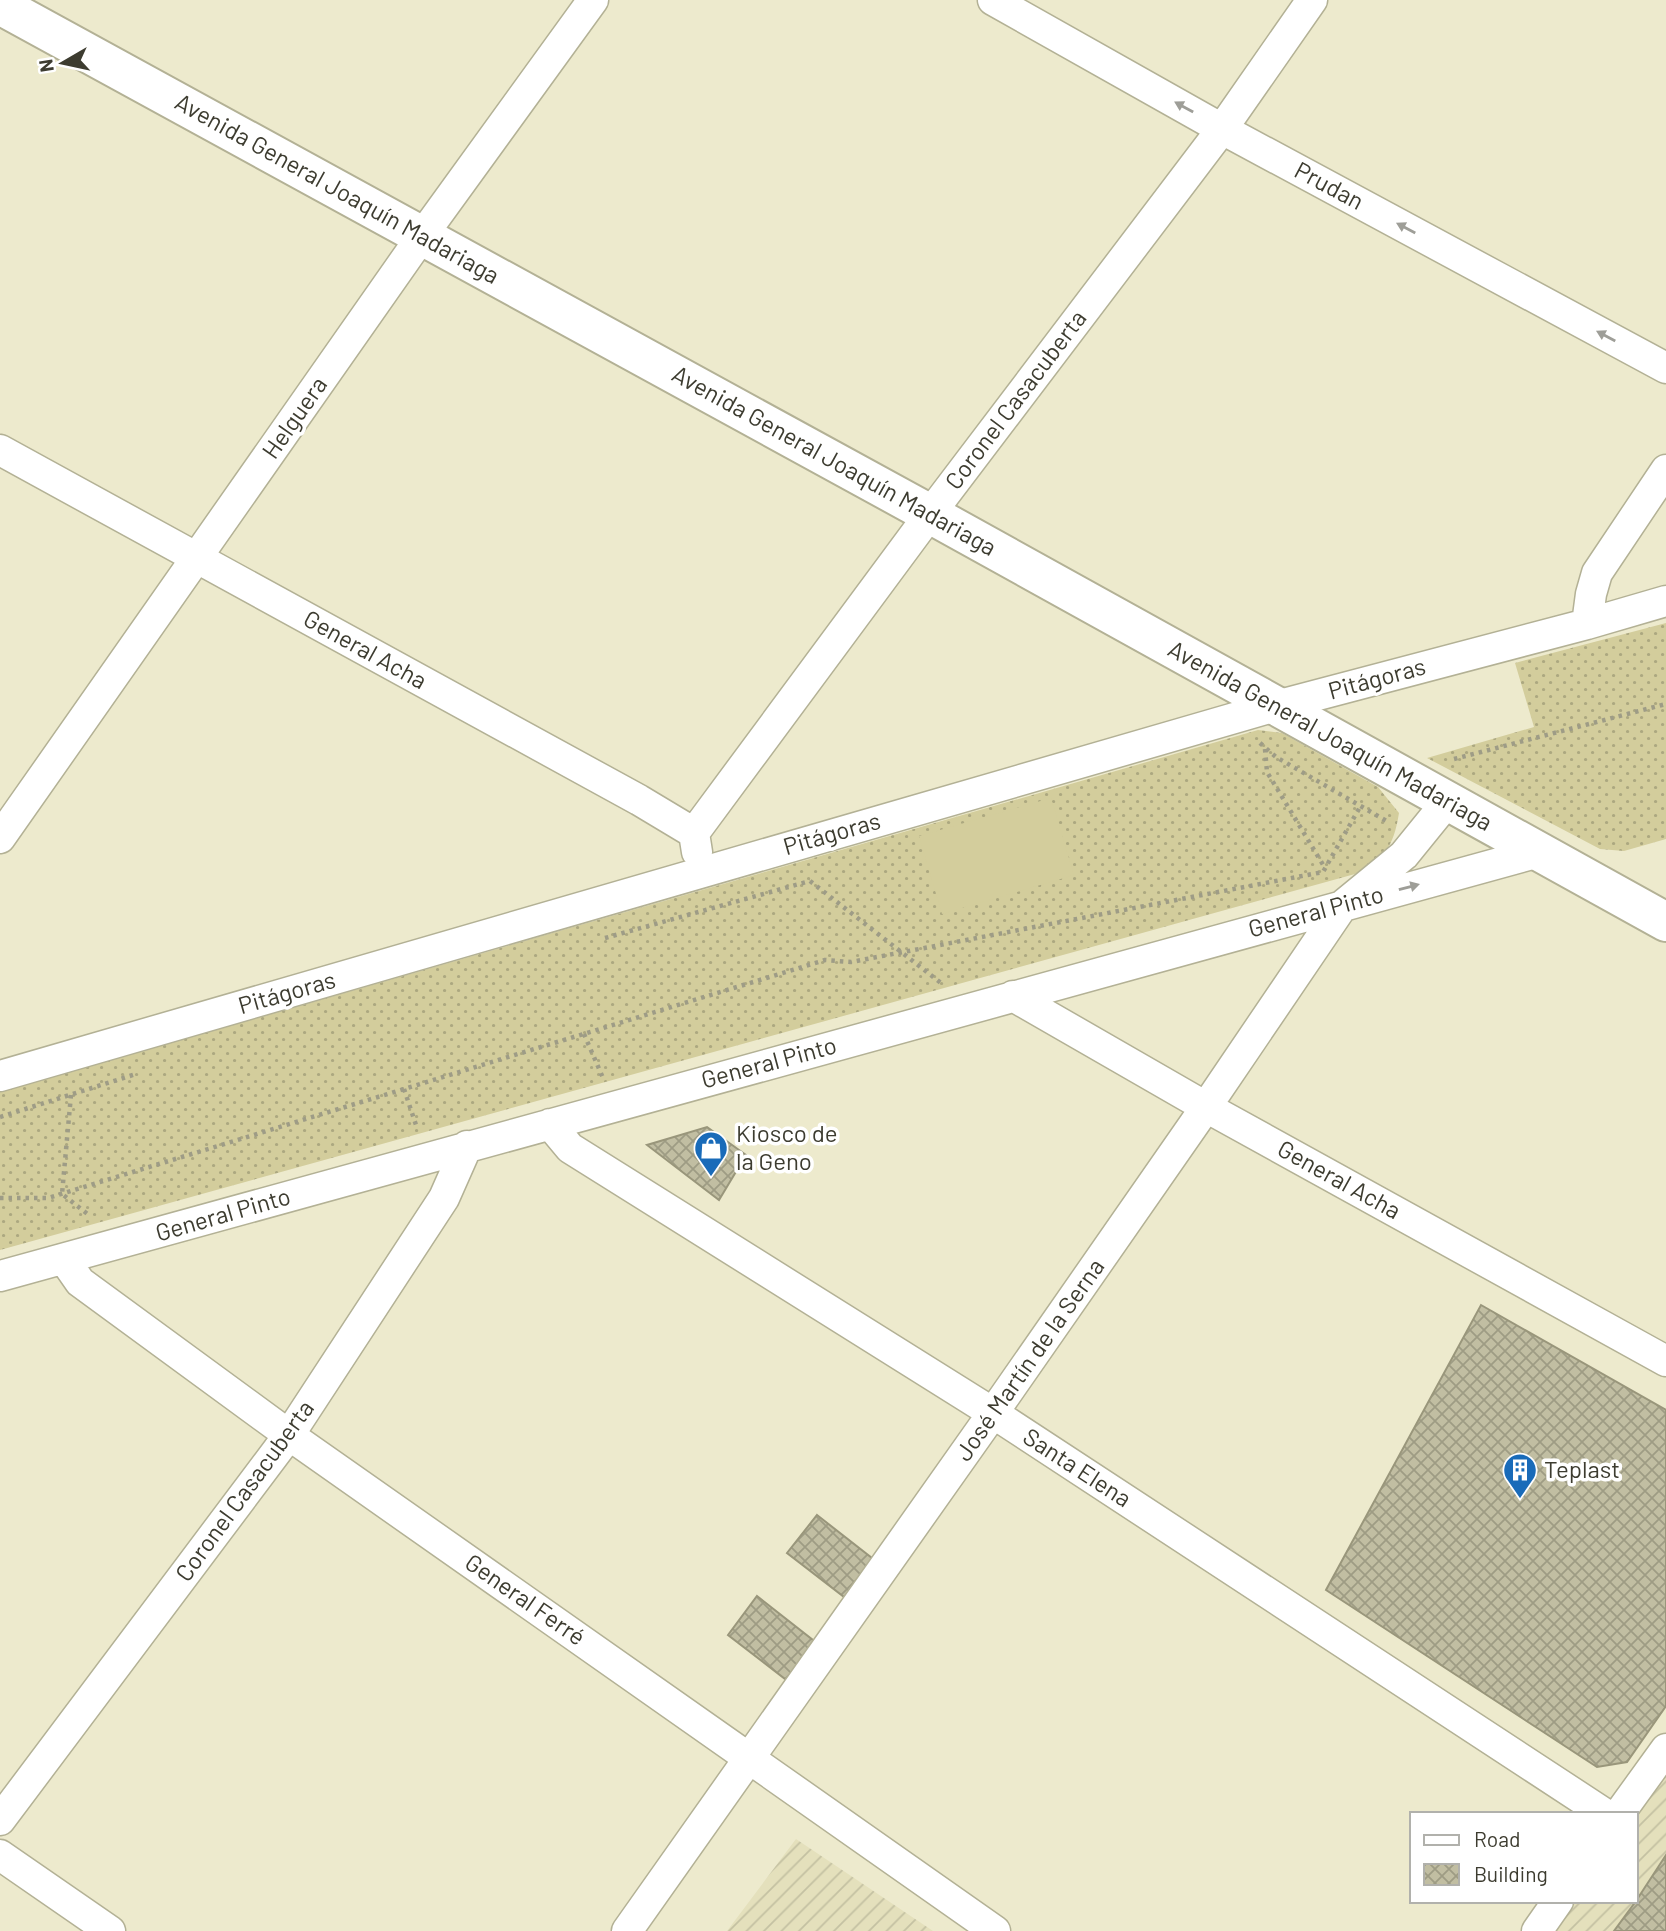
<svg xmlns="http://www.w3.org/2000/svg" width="1666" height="1931" font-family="Barlow,sans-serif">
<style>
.industrial{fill:url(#industrial-furrows)}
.grass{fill:url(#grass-dots)}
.garden{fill:#d3cd9c}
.building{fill:url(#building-cross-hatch);stroke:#99967b;stroke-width:2}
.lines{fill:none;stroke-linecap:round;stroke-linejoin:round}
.street-casing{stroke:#b3b195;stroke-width:33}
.secondary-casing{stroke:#b3b195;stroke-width:42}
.path{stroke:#9e9c86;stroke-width:4.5;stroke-dasharray:3.5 5;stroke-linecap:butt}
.street{stroke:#fff;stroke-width:30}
.secondary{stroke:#fff;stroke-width:38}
.oneway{fill:#9e9e98}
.labels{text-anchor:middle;stroke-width:7;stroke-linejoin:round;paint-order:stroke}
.street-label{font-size:24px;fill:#3d3c30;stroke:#fff}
.poi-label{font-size:24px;fill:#3d3c30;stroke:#fff;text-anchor:start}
</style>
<defs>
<pattern id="industrial-furrows" width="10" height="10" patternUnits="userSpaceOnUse" patternTransform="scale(1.75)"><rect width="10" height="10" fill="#e4e0bc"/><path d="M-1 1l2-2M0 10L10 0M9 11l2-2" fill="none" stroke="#c4c1a2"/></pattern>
<pattern id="grass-dots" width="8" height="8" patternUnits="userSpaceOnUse" patternTransform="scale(1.75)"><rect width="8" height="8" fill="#d3cd9c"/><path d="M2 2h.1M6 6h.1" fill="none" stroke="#aca880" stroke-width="1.8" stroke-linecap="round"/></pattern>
<pattern id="building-cross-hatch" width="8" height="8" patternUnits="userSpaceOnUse" patternTransform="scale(1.75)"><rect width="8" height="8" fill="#c1bea2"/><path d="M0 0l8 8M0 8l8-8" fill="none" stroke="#9e9c84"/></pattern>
</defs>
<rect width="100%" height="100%" fill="#edeacd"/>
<path class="industrial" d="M1666,1738V1931H1539L1559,1901H1636V1814Z
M796,1839L933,1931H727Z"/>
<path class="grass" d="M1666,623V839L1624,851L1600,849L1427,758L1534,727L1515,663Z
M1258,730L1282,733L1378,787L1399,813C1393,849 1385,856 1355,874L0,1250V1092Z"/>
<path class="garden" d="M1051,798L1074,875L942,914L919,836Z"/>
<path class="building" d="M707,1127L746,1155L719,1200L647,1145Z
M1481,1305L1666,1410V1706L1627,1762L1597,1767L1326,1590Z
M817,1515L877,1562L848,1600L787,1553Z
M757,1596L818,1644L789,1682L728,1635Z
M1666,1855V1931H1614L1636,1901Z"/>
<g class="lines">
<g class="street-casing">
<path id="street" d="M993,0L1222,129L1666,368
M0,450L639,800L694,833L697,852
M1587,624L1591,594L1597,573L1666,470
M694,833L930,514L1222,129L1312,0
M0,838L422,236L593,0
M1013,996L1206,1107L1666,1361
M0,1076L1276,706L1587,624L1666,601
M550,1124L570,1148L993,1413L1605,1814
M64,1259L80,1282L289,1435L995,1931
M0,1276L1539,852
M1619,1814L1666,1749
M0,1820L289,1435L444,1198L467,1146
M0,1855L110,1931
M627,1931L993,1413L1206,1107L1343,905L1404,855L1447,802
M1537,1931L1558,1901"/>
</g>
<g class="secondary-casing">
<path id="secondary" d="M0,5L930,514L1666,922"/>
</g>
<path class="path" d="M1260,743L1276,757L1390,823
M1265,749L1267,772L1325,868
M1454,759L1666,704
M810,881L941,983
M605,938L810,881
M584,1034L603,1078
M404,1089L417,1128
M71,1095L62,1194L90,1216
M0,1117L136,1074
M0,1198H48L825,960L851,962L1323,872L1360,807"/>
<use href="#street" class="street"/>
<use href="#secondary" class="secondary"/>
</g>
<defs><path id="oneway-solid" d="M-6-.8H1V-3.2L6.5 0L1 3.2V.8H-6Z" transform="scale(1.75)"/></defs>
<g class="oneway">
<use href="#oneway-solid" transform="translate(1184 107) rotate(-151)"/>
<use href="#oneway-solid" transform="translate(1406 228) rotate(-152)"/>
<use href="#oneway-solid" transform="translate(1606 336) rotate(-152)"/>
<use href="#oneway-solid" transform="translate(1409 887) rotate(-15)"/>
</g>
<defs>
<g id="shop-pin" transform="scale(1.75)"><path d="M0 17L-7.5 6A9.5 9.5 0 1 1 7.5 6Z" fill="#196bb9" stroke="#fff"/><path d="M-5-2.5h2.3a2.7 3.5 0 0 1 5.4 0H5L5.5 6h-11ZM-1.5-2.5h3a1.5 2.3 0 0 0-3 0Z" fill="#fff"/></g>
<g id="building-pin" transform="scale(1.75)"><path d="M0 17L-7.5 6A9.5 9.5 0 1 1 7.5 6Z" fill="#196bb9" stroke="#fff"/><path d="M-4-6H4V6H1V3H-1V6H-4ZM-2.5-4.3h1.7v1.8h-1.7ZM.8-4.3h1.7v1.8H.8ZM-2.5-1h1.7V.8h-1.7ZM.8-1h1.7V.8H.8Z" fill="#fff"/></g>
</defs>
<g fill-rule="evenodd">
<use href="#shop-pin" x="711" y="1148"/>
<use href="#building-pin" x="1520" y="1470"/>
</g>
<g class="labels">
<g class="street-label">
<text transform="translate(1329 186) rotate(28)" y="8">Prudan</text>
<text transform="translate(337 189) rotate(29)" y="8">Avenida General Joaquín Madariaga</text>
<text transform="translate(1016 400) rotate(-53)" y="8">Coronel Casacuberta</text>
<text transform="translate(295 418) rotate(-55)" y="8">Helguera</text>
<text transform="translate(834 461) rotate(29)" y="8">Avenida General Joaquín Madariaga</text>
<text transform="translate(365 650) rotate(29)" y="8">General Acha</text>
<text transform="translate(1377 679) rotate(-15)" y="8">Pitágoras</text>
<text transform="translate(1330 736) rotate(29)" y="8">Avenida General Joaquín Madariaga</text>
<text transform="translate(832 834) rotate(-16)" y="8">Pitágoras</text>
<text transform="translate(1316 912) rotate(-15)" y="8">General Pinto</text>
<text transform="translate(287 993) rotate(-16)" y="8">Pitágoras</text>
<text transform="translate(769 1063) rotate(-15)" y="8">General Pinto</text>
<text transform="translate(1339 1180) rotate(29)" y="8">General Acha</text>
<text transform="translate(223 1215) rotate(-16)" y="8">General Pinto</text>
<text transform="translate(1030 1360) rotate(-55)" y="8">José Martín de la Serna</text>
<text transform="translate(1077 1468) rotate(33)" y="8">Santa Elena</text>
<text transform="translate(245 1491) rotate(-54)" y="8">Coronel Casacuberta</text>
<text transform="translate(525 1600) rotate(35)" y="8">General Ferré</text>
</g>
<g class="poi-label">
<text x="736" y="1142">Kiosco de<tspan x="736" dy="28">la Geno</tspan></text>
<text x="1544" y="1478">Teplast</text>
</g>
</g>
<rect x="1410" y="1812" width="228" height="91" fill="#ffffff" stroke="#b1b1ac" stroke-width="2"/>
<rect x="1424" y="1835" width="35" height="10" fill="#ffffff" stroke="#b1b1ac" stroke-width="2"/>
<text x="1474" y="1847" font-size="21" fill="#3d3c30">Road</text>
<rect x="1424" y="1864" width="35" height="21" fill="url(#building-cross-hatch)" stroke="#b1b1ac" stroke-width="2"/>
<text x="1474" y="1882" font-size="21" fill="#3d3c30">Building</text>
<g transform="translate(63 63) rotate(261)" stroke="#ffffff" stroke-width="5" paint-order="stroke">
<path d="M0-5L12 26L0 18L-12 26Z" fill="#3d3c30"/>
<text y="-10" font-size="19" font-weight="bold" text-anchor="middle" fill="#3d3c30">N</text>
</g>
</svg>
